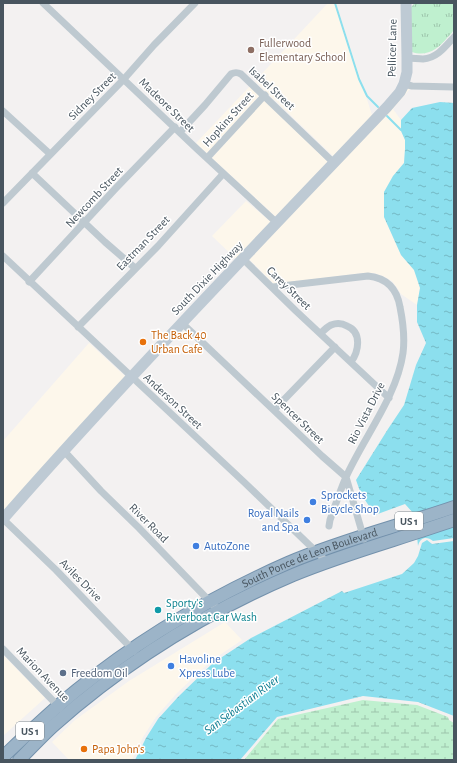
<svg xmlns="http://www.w3.org/2000/svg" width="457" height="763" font-family="'Alegreya Sans',sans-serif">
<style>
.commercial{fill:#fdf7eb}
.grass{fill:url(#grass-tufts)}
.wetland{fill:url(#wetland-marsh)}
.water{fill:url(#water-ripples)}
.lines{fill:none;stroke-linecap:round;stroke-linejoin:round}
.stream{stroke:#8cdfee;stroke-width:2}
.trunk-casing{stroke:#7391ac;stroke-width:14}
.minor{stroke:#bec9d0;stroke-width:7}
.secondary{stroke:#becad4;stroke-width:11}
.trunk{stroke:#9cb4c8;stroke-width:12}
.education-dot{fill:#8d6e63;stroke:#fff;stroke-width:1.5}
.food-dot{fill:#e8710a;stroke:#fff;stroke-width:1.5}
.shop-dot{fill:#3f7fe0;stroke:#fff;stroke-width:1.5}
.culture-dot{fill:#0f9aa8;stroke:#fff;stroke-width:1.5}
.service-dot{fill:#5c6f8a;stroke:#fff;stroke-width:1.5}
.labels{text-anchor:middle;stroke-width:3;stroke-linejoin:round;paint-order:stroke}
.shield{fill:#fff;stroke:#7f888f;stroke-width:1}
.shield-label{font-size:11px;font-weight:bold;fill:#48555f}
.education-label{font-size:12px;fill:#785e54;stroke:#fff;text-anchor:start}
.street-label{font-size:12px;fill:#48555f;stroke:#fff}
.food-label{font-size:12px;fill:#c56008;stroke:#fff;text-anchor:start}
.shop-label{font-size:12px;fill:#366cbe;stroke:#fff;text-anchor:start}
.culture-label{font-size:12px;fill:#0d838f;stroke:#fff;text-anchor:start}
.service-label{font-size:12px;fill:#4e5e75;stroke:#fff;text-anchor:start}
.water-label{font-size:13px;font-style:italic;fill:#0b7c90;stroke:#fff}
</style>
<defs>
<pattern id="grass-tufts" width="24" height="20" patternUnits="userSpaceOnUse"><rect width="24" height="20" fill="#bff0cf"/><path d="M3 7l-1-3M5 7V3M7 7l1-3M15 17l-1-3M17 17v-4M19 17l1-3" fill="none" stroke="#9dc5ab"/></pattern>
<pattern id="wetland-marsh" width="20" height="14" patternUnits="userSpaceOnUse"><rect width="20" height="14" fill="#bff0cf"/><path d="M1 5h8M5 5V1M11 12h8M15 12V8" fill="none" stroke="#9dc5ab"/></pattern>
<pattern id="water-ripples" width="26" height="14" patternUnits="userSpaceOnUse"><rect width="26" height="14" fill="#8cdfee"/><path d="M2 4q2-2 4 0t4 0M15 11q2-2 4 0t4 0" fill="none" stroke="#74b8c4"/></pattern>
</defs>
<rect width="100%" height="100%" fill="#f3f1f1"/>
<path class="commercial" d="M328,3H336L372,115L387,102L402,80L401,83L397,90L384,105L335,158L255,81Z
M250,86L259,96L207,153L196,143Z
M406,88L410,89L393,109L401,120V131L405,140V149L404,163L393,176L384,192V217L401,255L414,270L420,288L417,305L401,294L398,289L392,281L383,276L374,273H363L274,284L248,258Z
M264,100L329,163L277,218L212,158Z
M246,201L272,223L237,260L212,236Z
M89,343L127,378L6,511L3,508V441Z
M225,622L242,640L211,661L176,694L156,717L143,737L132,760H69L52,742L75,720L129,681Z
M3,655L45,698L3,736Z"/>
<path class="grass" d="M415,3H454C454,9 455,27 453,31C452,33 449,36 447,38C438,49 427,57 412,52L410,8Z"/>
<path class="wetland" d="M363,700L417,705L448,717L449,720L454,723V760H244L278,719Z"/>
<path class="water" d="M440,102L454,103V503L414,514L405,504L375,515L361,494L356,480L388,429L404,405L416,365L426,343L417,322V305L420,288L414,270L401,255L384,217V192L393,176L404,163L405,149V140L401,131V120L412,108Z
M454,524V538L433,541C427,536 420,537 418,546L417,536Z
M427,540L432,544L454,541V716L418,702L363,696L277,717L240,760H135L146,738L158,719L178,697L213,663L251,638L342,591L344,593L402,574L414,563L418,556L422,543Z"/>
<g class="lines">
<path class="stream" d="M335,3L359,79L367,96L378,107
M387,116L401,130"/>
<g class="trunk-casing">
<g id="trunk">
<path id="s1" d="M3,757C27,734 51,711 77,690C141,638 213,596 288,563C342,540 399,526 454,507"/>
<path d="M19,760C30,749 41,737 53,726C124,663 206,612 293,575C346,553 400,539 454,520"/>
</g>
</g>
<path class="minor" d="M43,3L197,149L277,223
M407,58C413,58 418,59 423,59C437,58 445,47 454,37
M404,84L412,86L454,87
M3,111L50,154
M180,132L205,105L231,74C235,72 237,72 241,74L334,163
M207,158L265,95
M32,173L105,242L135,268
M3,203L124,79L154,45L195,3
M3,256L245,483L327,562
M243,259L296,311L389,398
M29,282L116,188L175,127
M273,287L368,276C387,278 397,289 400,307C403,322 405,338 403,353C397,396 364,437 346,477C340,491 335,506 330,520L329,526
M182,323L322,456L346,477L364,539
M78,327L158,246L223,174
M321,333C324,330 327,327 331,325C336,323 342,323 347,326C362,332 359,351 351,362
M274,410L335,347
M64,451L101,491L139,528L219,611
M3,519L56,570L134,651
M3,649L60,708"/>
<path class="secondary" d="M3,519C127,378 258,243 387,107L400,92L404,84L407,72V58L406,3"/>
<use href="#trunk" class="trunk"/>
</g>
<circle class="education-dot" cx="251" cy="50" r="4"/>
<g class="food-dot">
<circle cx="143" cy="342" r="4"/>
<circle cx="84" cy="749" r="4"/>
</g>
<g class="shop-dot">
<circle cx="313" cy="502" r="4"/>
<circle cx="307" cy="520" r="4"/>
<circle cx="196" cy="546" r="4"/>
<circle cx="171" cy="666" r="4"/>
</g>
<circle class="culture-dot" cx="158" cy="610" r="4"/>
<circle class="service-dot" cx="63" cy="673" r="4"/>
<g class="labels">
<g class="shield">
<rect x="395" y="512" width="28" height="18" rx="3"/>
<rect x="16" y="722" width="28" height="18" rx="3"/>
</g>
<g class="shield-label">
<text x="409" y="525">US 1</text>
<text x="30" y="735">US 1</text>
</g>
<g class="education-label">
<text x="259" y="47">Fullerwood<tspan x="259" dy="14">Elementary School</tspan></text>
</g>
<g class="street-label">
<text transform="translate(392 48) rotate(-89)" y="4">Pellicer Lane</text>
<text transform="translate(272 88) rotate(43)" y="4">Isabel Street</text>
<text transform="translate(92 96) rotate(-45)" y="4">Sidney Street</text>
<text transform="translate(167 105) rotate(44)" y="4">Madeore Street</text>
<text transform="translate(228 119) rotate(-48)" y="4">Hopkins Street</text>
<text transform="translate(94 197) rotate(-47)" y="4">Newcomb Street</text>
<text transform="translate(143 243) rotate(-46)" y="4">Eastman Street</text>
<text transform="translate(207 278) rotate(-46)" y="4">South Dixie Highway</text>
<text transform="translate(289 288) rotate(44)" y="4">Carey Street</text>
<text transform="translate(173 401) rotate(43)" y="4">Anderson Street</text>
<text transform="translate(366 413) rotate(-63)" y="4">Rio Vista Drive</text>
<text transform="translate(298 418) rotate(44)" y="4">Spencer Street</text>
<text transform="translate(149 523) rotate(45)" y="4">River Road</text>
<text dy="4" stroke="none"><textPath href="#s1" startOffset="369">South Ponce de Leon Boulevard</textPath></text>
<text transform="translate(81 580) rotate(45)" y="4">Aviles Drive</text>
<text transform="translate(43 674) rotate(46)" y="4">Marion Avenue</text>
</g>
<g class="food-label">
<text x="151" y="339">The Back 40<tspan x="151" dy="14">Urban Cafe</tspan></text>
<text x="92" y="753">Papa John's</text>
</g>
<g class="shop-label">
<text x="321" y="499">Sprockets<tspan x="321" dy="14">Bicycle Shop</tspan></text>
<text x="299" y="517" text-anchor="end">Royal Nails<tspan x="299" dy="14">and Spa</tspan></text>
<text x="204" y="550">AutoZone</text>
<text x="179" y="663">Havoline<tspan x="179" dy="14">Xpress Lube</tspan></text>
</g>
<g class="culture-label">
<text x="166" y="607">Sporty’s<tspan x="166" dy="14">Riverboat Car Wash</tspan></text>
</g>
<g class="service-label">
<text x="71" y="677">Freedom Oil</text>
</g>
<g class="water-label">
<text transform="translate(241 704) rotate(-37)" y="5">San Sebastian River</text>
</g>
</g>
<rect width="457" height="763" fill="none" stroke="#48555f" stroke-width="8"/>
</svg>
